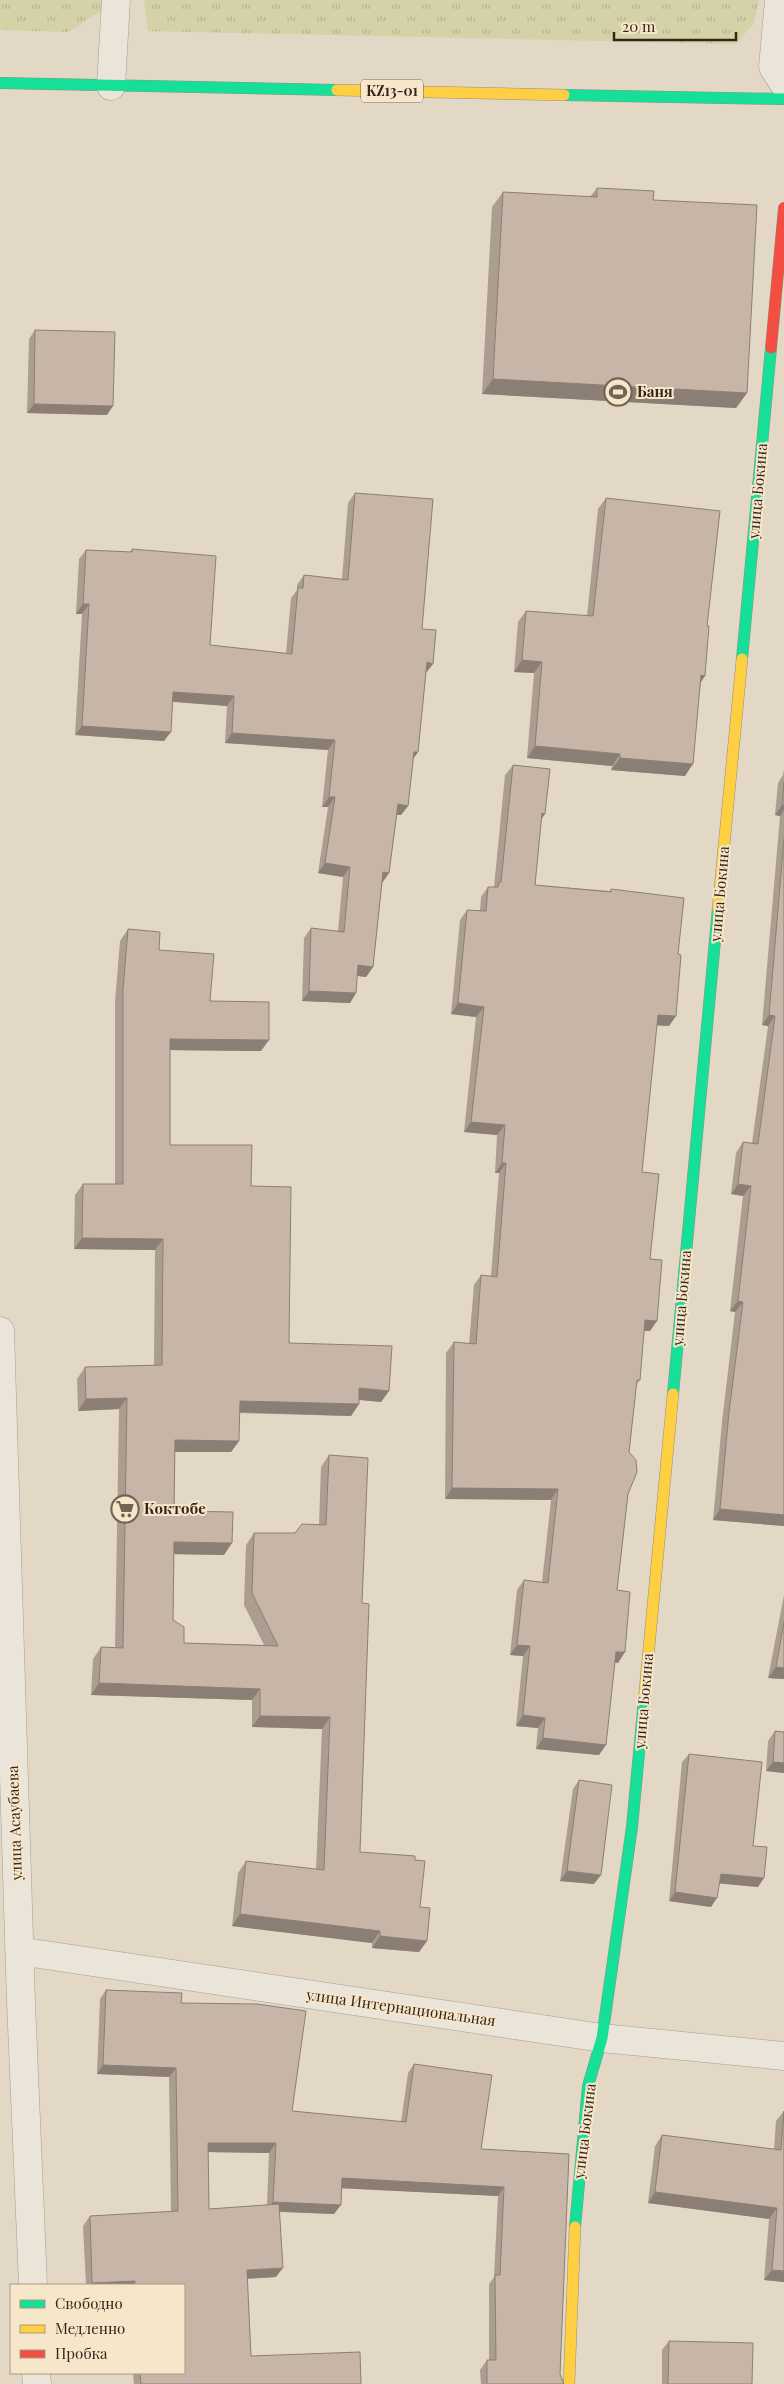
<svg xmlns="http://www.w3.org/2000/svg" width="784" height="2384" font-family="'Playfair Display',serif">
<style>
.grass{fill:url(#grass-tufts)}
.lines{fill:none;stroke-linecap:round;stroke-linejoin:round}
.street-casing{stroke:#a79d91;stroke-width:29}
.fast-casing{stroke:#978d80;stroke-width:12}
.slow-casing{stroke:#978d80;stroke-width:12}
.jam-casing{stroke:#978d80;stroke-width:12}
.street{stroke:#eae4d9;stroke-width:28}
.fast{stroke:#16e098;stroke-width:11}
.slow{stroke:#ffcf43;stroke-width:11}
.jam{stroke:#f24e42;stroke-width:11}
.wall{fill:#ab9d90;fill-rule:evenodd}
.shaded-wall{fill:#8b7f75}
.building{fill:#c7b6a7;stroke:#8b7f75}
.labels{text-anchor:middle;stroke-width:4;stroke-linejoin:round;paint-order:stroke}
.shield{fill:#f7e7ca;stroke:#6f5f4f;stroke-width:1}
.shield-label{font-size:14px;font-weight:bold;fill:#35251a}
.poi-label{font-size:15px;font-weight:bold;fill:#35251a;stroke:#f7e7ca;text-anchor:start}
.street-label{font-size:15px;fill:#35251a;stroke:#f7e7ca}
</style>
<defs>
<pattern id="grass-tufts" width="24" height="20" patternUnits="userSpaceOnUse" patternTransform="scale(1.25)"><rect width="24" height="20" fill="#d5d2a7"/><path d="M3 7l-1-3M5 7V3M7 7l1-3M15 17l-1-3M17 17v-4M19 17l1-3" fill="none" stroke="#b7b48f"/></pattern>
</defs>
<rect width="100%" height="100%" fill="#e3d8c6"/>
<path class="grass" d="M0,0H116V2L68,32L0,30Z
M144,0H759L754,23L736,44L148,31Z"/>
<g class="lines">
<g class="street-casing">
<path id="street" d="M779,0L773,67L784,84
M111,86L116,0
M0,1331L21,2002L33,2285
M19,1951L602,2038L784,2056
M36,2373L37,2384"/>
</g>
<g class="fast-casing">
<path id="fast" d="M0,83L337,90
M564,95L784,99
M742,659L771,348
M673,1394L718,908
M575,2227L588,2086L602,2038L632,1827L644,1700"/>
</g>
<g class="slow-casing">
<path id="slow" d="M337,90L564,95
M718,908L742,659
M644,1700L673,1394
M569,2384L575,2227"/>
</g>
<g class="jam-casing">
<path id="jam" d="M771,348L784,208"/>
</g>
<use href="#street" class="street"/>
<use href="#fast" class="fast"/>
<use href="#slow" class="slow"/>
<use href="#jam" class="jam"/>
</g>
<path class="wall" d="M597,188L653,200L747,393L736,408L482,394L492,207L503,192L590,197Z
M35,330L107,415L27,413L29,339Z
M355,493L422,629L426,673L418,752L413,759L408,806L401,815H397L389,873L382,883L373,967L366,977L357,976L356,993L350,1003L302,1001L304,938L311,928L338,931L343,877L318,873L328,807H322L328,750L225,743L227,706L172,702L164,741L75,735L82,614H76L79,559L86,550L130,552L132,549L210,645L286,653L291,598L297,590V585L304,575L342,579L348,503Z
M606,498L701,682L685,776L611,770L612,766L527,758L534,673L514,672L518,622L526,611L587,616L598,509Z
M513,765L541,820L535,885L610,891L611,889L669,1026L656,1025L642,1172L650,1259V1331H644L640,1380L636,1385L629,1452L628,1494L617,1590L618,1663L615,1662L599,1755L536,1749L538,1728L516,1726L523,1656L510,1655L517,1590L524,1580L542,1582L551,1500L445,1499L446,1353L454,1342L469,1344L474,1285L481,1275L491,1276L499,1173H495L497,1135L464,1132L476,1017L451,1014L460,920L467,910L480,911L481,897L488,887H494L505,775Z
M784,769V1526L713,1520L722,1422L735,1312L730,1311L743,1196L731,1194L736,1153L743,1142L752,1143L768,1026L762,1025L780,816L775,815L778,783L783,775Z
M128,929L159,950L261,1051L170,1050V1145L251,1186L289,1343L389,1391L381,1402L359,1400V1404L351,1416L239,1413V1441L231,1452H175L174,1511L224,1555L174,1554L173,1620L184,1643L264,1645L244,1605L246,1545L254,1533H295L319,1524L321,1467L329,1455L362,1603L360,1852L415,1860L420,1907L427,1941L419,1952L372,1948V1943L232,1926L238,1873L246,1861L316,1870L322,1729L252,1727V1700L91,1695L93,1659L101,1647L115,1648L119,1409L78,1411L77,1379L85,1367L154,1365L155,1250L74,1249L75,1195L83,1184H115V1002L120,941Z
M784,1595V1679L768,1678Z
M775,1731L784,1773L766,1771L768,1741Z
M689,1754L753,1846L758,1887L719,1883L711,1907L669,1901L682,1762Z
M579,1780L594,1884L560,1881L573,1789Z
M106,1990L181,2003L292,2111L401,2122L408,2073L414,2064L481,2149L569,2154L560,2374L564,2384H481L480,2370L487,2360H489V2284L494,2277L498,2196L342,2188L334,2214L279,2212L276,2277L247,2279L251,2356L361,2384H134L133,2373H184V2285H86L83,2226L90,2216L171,2212L169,2077L97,2074L100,1999ZM208,2152L269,2153L267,2205L209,2209Z
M784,2111V2282L764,2280L769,2219L648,2203L655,2146L662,2135L774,2149L776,2121Z
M669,2341L752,2384H662V2350Z"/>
<path class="shaded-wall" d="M493,379L747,393L736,408L482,394Z
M34,404L113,406L107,415L27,413Z
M83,604H89L82,614H76Z
M522,660L542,662L534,673L514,672Z
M427,662L433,664L426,673Z
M701,675L705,676L697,688Z
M173,692L234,696L227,706L166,701Z
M82,726L171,732L164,741L75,735Z
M232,733L335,740L328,750L225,743Z
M535,746L620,754L612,766L527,758Z
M414,752H418L411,762Z
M620,758L693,764L685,776L611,770Z
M329,797H335L328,807H322Z
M398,804L408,806L401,815L391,814Z
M782,805H784V810L780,816L775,815Z
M542,813L545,814L538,824Z
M325,863L350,867L343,877L318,873Z
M383,872L389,873L382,883L376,882Z
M358,965L373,967L366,977L351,975Z
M309,991L356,993L350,1003L302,1001Z
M458,1003L484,1007L476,1017L451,1014Z
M658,1015L676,1016L669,1026L650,1025Z
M769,1015L775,1016L768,1026L762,1025Z
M170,1039L269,1040L261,1051L162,1050Z
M471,1122L505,1125L497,1135L464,1132Z
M502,1163H506L499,1173H495Z
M738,1184L751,1186L743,1196L731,1194Z
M82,1238L163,1239L155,1250L74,1249Z
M738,1301L743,1302L735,1312L730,1311Z
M645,1320L657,1321L650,1331L638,1330Z
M359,1388L389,1391L381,1402L351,1399Z
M127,1398L119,1409L78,1411L86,1399Z
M240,1401L359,1404L351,1416L232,1412Z
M175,1440L239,1441L231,1452H167Z
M452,1488L558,1489L551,1500L445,1499Z
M720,1509L784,1515V1526L713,1520Z
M174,1542L232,1543L224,1555L166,1554Z
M517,1645L530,1646L523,1656L510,1655Z
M616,1652H625L618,1663L609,1662Z
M776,1667L784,1668V1679L768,1678Z
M99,1683L260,1689L252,1700L91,1695Z
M523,1715L545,1718L538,1728L516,1726Z
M260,1716L330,1717L322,1729L252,1727Z
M543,1738L606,1745L599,1755L536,1749Z
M773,1762L784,1763V1773L766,1771Z
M567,1871L601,1875L594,1884L560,1881Z
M721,1874L764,1878L758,1887L714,1883Z
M675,1892L717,1898L711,1907L669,1901Z
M240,1914L380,1931L372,1943L232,1926Z
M380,1936L427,1941L419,1952L372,1948Z
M103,2065L176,2068L169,2077L97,2074Z
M208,2143H276L269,2153L202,2152Z
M342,2178L504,2187L498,2196L336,2188Z
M655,2192L777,2208L769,2219L648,2203Z
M273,2202L341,2205L334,2214L266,2211Z
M283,2268L276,2277L240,2279L247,2270Z
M772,2270L784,2271V2282L764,2280Z
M135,2281L132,2285H91L92,2283Z"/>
<path class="building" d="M597,188L654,191L653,200L757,205L747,393L493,379L503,192L597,197Z
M35,330L115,332L113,406L34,404Z
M355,493L433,499L422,629L436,630L433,664L427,662L418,752H414L408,806L398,804L389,873L383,872L373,967L358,965L356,993L309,991L311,928L344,932L350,867L325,863L335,797H329L335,740L232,733L234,696L173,692L171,732L82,726L89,604H83L86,550L132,552V549L216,556L210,645L292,654L298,588H303L304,575L348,580Z
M606,498L720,511L707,626H709L705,676L701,675L693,764L620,758V754L535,746L542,662L522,660L526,611L593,616Z
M513,765L550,769L545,814L542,813L535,885L611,892V889L684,898L678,954L681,955L676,1016L658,1015L642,1172L659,1174L650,1259L662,1260L657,1321L645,1320L640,1380H637L629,1452L636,1460L637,1472L628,1494L617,1590L630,1592L625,1652H616L606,1745L543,1738L545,1718L523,1715L530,1646L517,1645L524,1580L548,1583L558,1489L452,1488L454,1342L476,1344L481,1275L497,1277L506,1163H502L505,1125L471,1122L484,1007L458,1003L467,910L486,911L488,887H498L499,882H501Z
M784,782V805H782Z
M784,839V1515L720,1509L729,1412L743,1302L738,1301L751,1186L738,1184L743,1142L758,1144L775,1016L769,1015Z
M128,929L160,932L159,950L214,954L210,1001L269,1002V1040L170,1039V1145H252L251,1186L291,1187L289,1343L392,1346L389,1391L359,1388V1404L240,1401L239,1441L175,1440L174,1511L233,1512L232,1543L174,1542L173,1620L184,1627V1643L278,1646L252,1593L254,1533H295L302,1524L326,1525L329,1455L368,1458L362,1603L369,1604L360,1852L415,1856V1860L425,1861L420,1907L430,1908L427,1941L380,1936V1931L240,1914L246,1861L324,1870L330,1717L260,1716V1689L99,1683L101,1647L123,1648L127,1398L86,1399L85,1367L162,1365L163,1239L82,1238L83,1184H123V990Z
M784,1622V1668L776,1667Z
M775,1731L784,1732V1763L773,1762Z
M689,1754L762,1762L753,1846L767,1847L764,1878L721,1874L717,1898L675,1892Z
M579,1780L612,1785L601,1875L567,1871Z
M106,1990L182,1993L181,2003L257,2004L306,2011L292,2111L406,2122L414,2064L492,2075L481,2149L569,2154L560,2374L564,2384H487V2360H496L495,2275H500L504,2187L342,2178L341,2205L273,2202L276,2143H208L209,2209L279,2204L283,2268L247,2270L251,2356L360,2352L361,2384H141L140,2373H184V2285H135V2281L92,2283L90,2216L178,2211L176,2068L103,2065Z
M784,2111V2271L772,2270L777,2208L655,2192L662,2135L781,2150Z
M669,2341L753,2343L752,2384H668Z"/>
<defs>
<g id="stadium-ring" transform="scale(1.4375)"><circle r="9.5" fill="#f7e7ca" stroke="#726456" stroke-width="1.5"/><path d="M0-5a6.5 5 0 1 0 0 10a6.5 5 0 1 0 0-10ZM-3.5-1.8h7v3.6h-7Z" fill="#726456"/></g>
<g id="supermarket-ring" transform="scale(1.4375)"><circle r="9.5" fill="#f7e7ca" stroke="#726456" stroke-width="1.5"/><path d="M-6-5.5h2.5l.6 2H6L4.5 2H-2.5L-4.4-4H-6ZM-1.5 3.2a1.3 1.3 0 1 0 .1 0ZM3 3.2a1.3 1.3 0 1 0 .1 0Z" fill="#726456"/></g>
</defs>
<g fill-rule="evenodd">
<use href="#stadium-ring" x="618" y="392"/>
<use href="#supermarket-ring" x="125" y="1509"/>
</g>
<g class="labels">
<rect class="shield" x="361" y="79.5" width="62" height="23" rx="4"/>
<g class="shield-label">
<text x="392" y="96">KZ13-01</text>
</g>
<g class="poi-label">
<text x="637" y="397">Баня</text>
<text x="144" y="1514">Коктобе</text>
</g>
<g class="street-label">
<text transform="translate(758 491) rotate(-85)" y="5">улица Бокина</text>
<text transform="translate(720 894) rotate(-85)" y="5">улица Бокина</text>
<text transform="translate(682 1298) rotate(-85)" y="5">улица Бокина</text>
<text transform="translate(644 1701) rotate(-85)" y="5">улица Бокина</text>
<text transform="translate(15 1823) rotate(-92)" y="5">улица Асаубаева</text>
<text transform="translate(401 2008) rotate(8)" y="5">улица Интернациональная</text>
<text transform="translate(585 2131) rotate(-83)" y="5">улица Бокина</text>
</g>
</g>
<rect x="10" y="2284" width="175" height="90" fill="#f7e7ca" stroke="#a99984"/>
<rect x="20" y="2300" width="25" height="8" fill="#16e098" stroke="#a99984"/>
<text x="55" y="2309" font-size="15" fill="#35251a">Свободно</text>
<rect x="20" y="2325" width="25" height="8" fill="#ffcf43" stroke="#a99984"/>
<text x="55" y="2334" font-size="15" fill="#35251a">Медленно</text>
<rect x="20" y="2350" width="25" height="8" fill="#f24e42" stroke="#a99984"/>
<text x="55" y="2359" font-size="15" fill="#35251a">Пробка</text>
<path d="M614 32v8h122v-8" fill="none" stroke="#35251a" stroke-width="2.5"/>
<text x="622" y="32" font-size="15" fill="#35251a" stroke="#f7e7ca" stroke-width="4" paint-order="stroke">20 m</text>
</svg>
